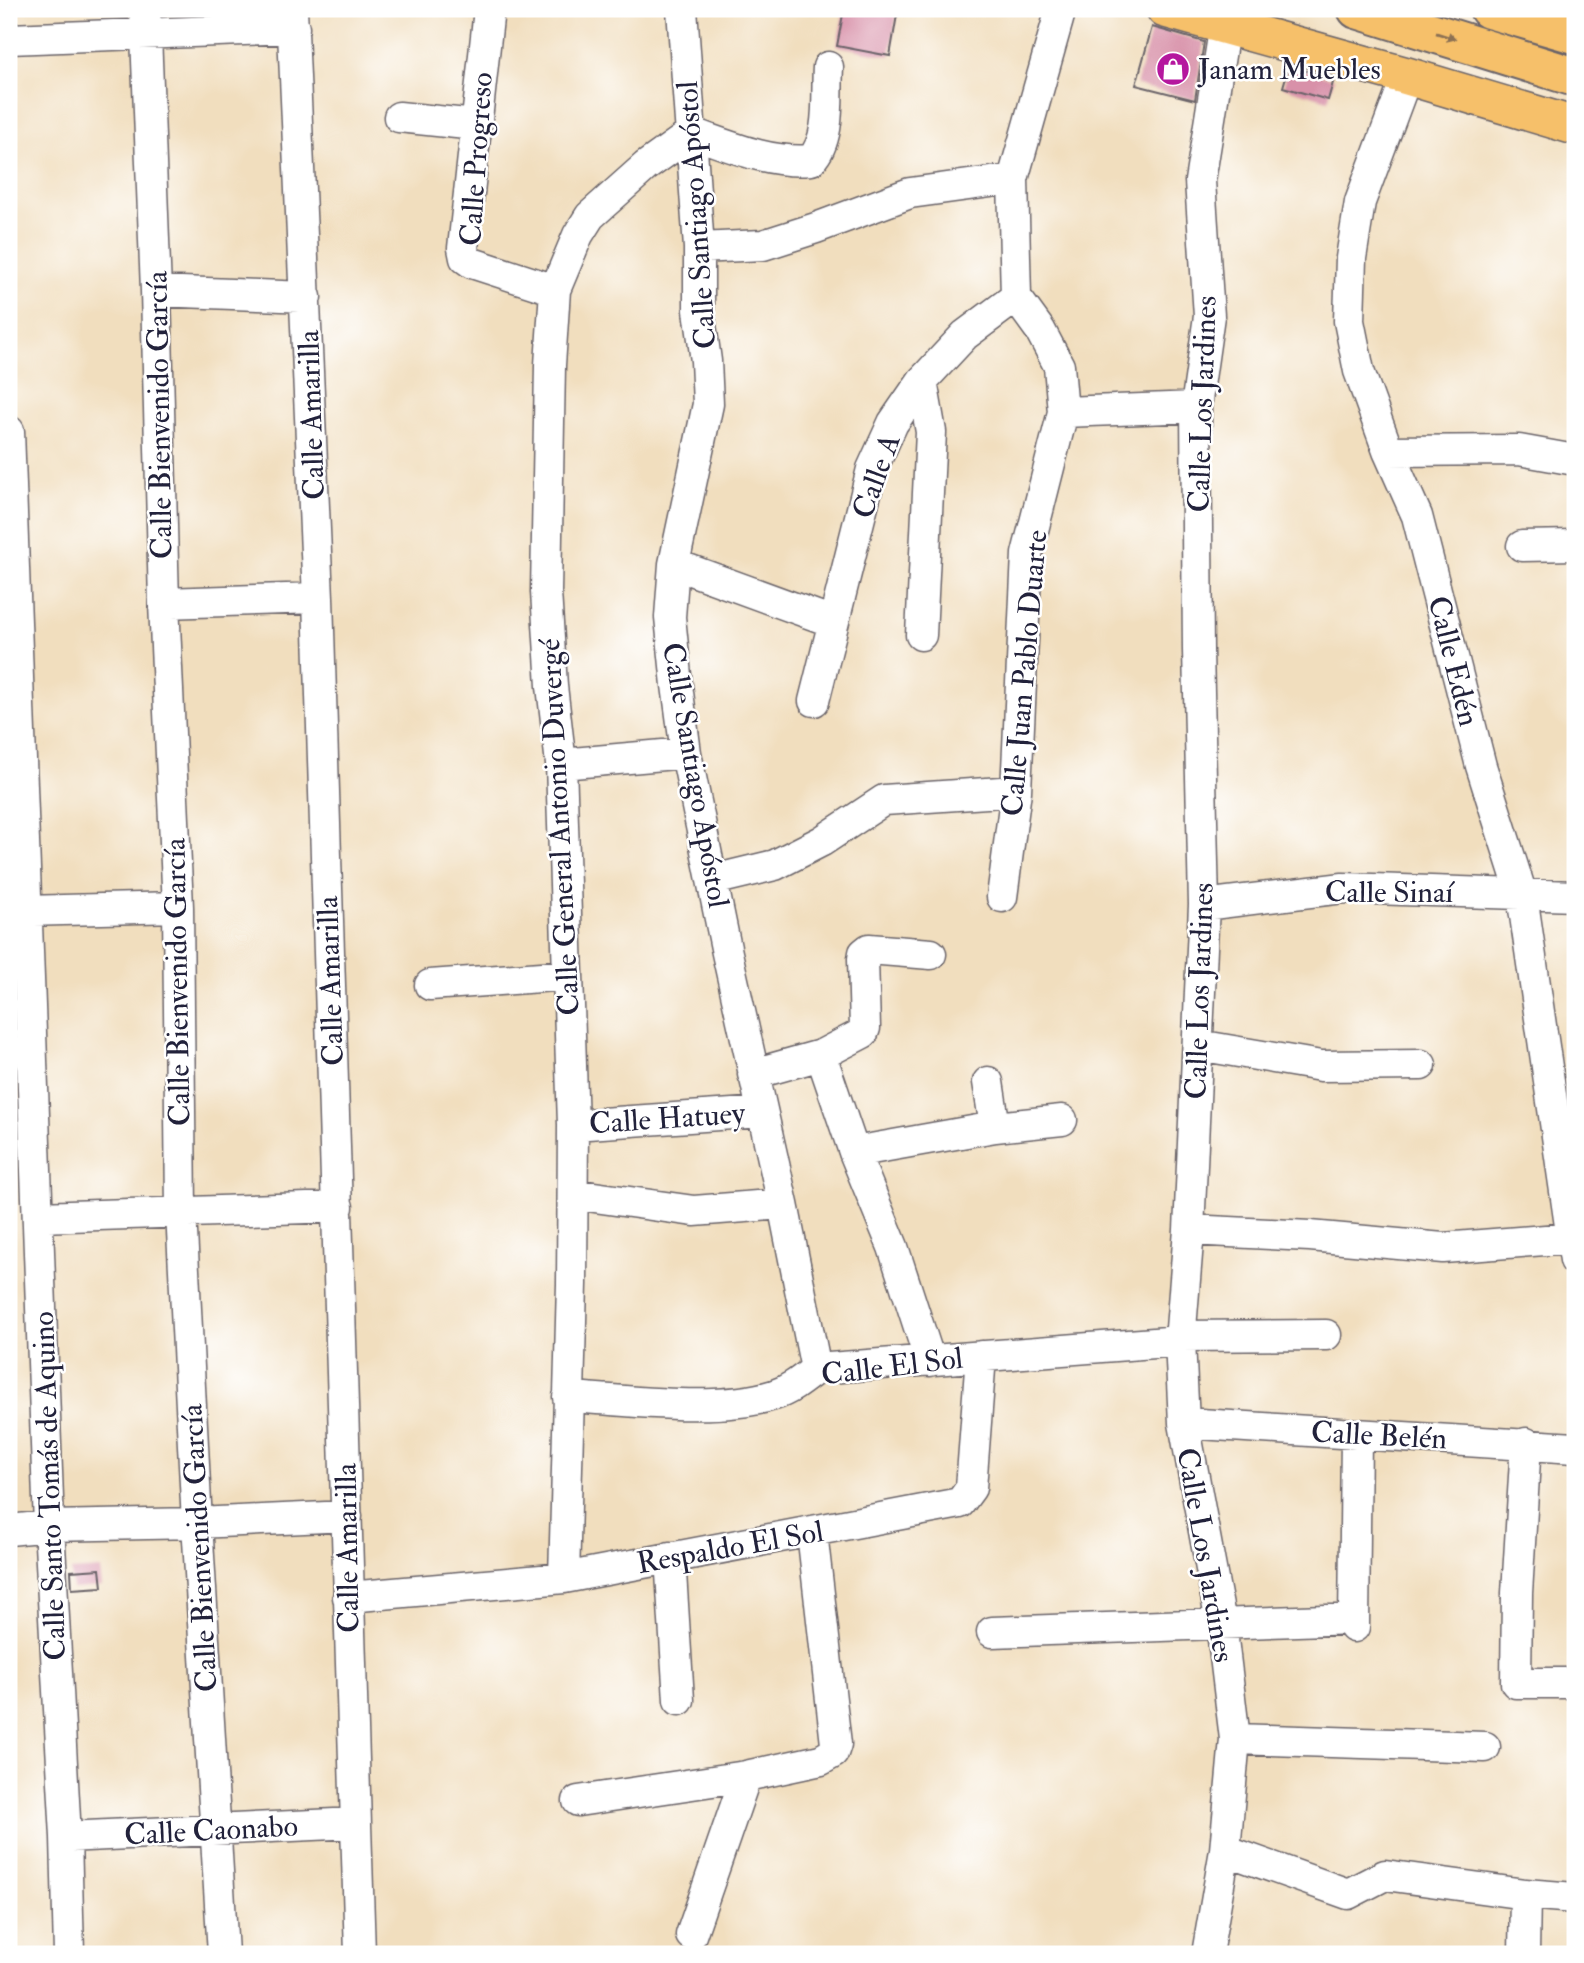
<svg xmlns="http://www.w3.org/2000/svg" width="1584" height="1963" font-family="'IM FELL Double Pica',serif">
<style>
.building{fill:#d891a9}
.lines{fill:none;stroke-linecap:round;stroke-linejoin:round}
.minor-casing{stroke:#6a6469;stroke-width:33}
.major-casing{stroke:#6a6469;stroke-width:40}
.highway-casing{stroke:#6a6469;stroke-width:42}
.minor{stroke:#fff;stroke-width:30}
.major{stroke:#f6c06b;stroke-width:37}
.highway{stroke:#f6c06b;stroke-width:38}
.oneway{fill:#8c7153}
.labels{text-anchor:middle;stroke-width:5;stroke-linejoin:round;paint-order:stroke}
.poi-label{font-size:30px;fill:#22223b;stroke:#fff;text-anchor:start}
.street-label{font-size:30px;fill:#22223b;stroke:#fff}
</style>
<rect width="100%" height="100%" fill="#fff"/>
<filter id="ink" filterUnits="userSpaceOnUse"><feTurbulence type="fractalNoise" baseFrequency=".0143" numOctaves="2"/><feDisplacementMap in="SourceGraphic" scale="14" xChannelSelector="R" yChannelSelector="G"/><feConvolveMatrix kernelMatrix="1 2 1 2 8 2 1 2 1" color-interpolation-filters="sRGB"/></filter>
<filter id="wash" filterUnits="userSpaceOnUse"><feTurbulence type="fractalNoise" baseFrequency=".00686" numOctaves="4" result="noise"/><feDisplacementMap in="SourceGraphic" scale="28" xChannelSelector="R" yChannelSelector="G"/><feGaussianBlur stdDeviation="1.57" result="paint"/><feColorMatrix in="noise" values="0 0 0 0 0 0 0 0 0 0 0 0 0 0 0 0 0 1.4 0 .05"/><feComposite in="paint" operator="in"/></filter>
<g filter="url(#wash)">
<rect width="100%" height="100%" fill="#f1debe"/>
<g id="blocks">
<path class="building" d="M844,9H898L890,56L837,46Z
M1152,27L1204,42L1195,100L1136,85Z
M1289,66L1334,79L1328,100L1283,87Z
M100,1569L102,1587L72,1589L71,1571Z"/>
</g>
</g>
<g filter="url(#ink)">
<use href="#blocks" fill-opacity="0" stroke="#6a6469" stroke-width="2"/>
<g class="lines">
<g class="minor-casing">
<path id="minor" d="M145,9L156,291L164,603L178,907L181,1212L197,1523L223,1954
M292,9L318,598L360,1954
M489,9L463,248L465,258L472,263L555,290
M682,9L699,248V310L706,361L708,404L674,564L670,617L677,685L686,753L727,953L783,1204L816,1369
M9,39L294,28
M1407,76L1360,202L1351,258L1349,321L1359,371L1388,451L1417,516L1481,766L1522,895L1575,1260
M399,117L476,125
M699,248L763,245L816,228L910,193L1013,179
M156,291L306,297
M1063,412L1196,407
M9,431L49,1526L66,1837L69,1954
M1388,451L1519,450L1575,460
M1522,546L1575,545
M674,564L833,622
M164,603L318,598
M921,635L931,432L922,381
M814,701L872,469L893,423L922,381L965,335L1016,297
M561,764L686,753
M713,880L775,865L822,841L884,800L1016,791
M1002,897L1016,791L1027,554L1063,412L1059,366L1040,330L1016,297L1013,179L1061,9
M1204,905L1343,888L1575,896
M25,911L178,907
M430,985L568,975
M1198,1045L1321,1066L1421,1065
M821,1055L854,1152L893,1247L930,1361
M753,1074L821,1055L863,1033L865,1028L863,959L864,953L869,949L931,954
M988,1082L995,1127
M573,1125L762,1112
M854,1152L995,1127L1062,1120
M573,1194L694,1211L783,1204
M39,1217L338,1207
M1189,1230L1310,1236L1443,1248L1571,1238
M1181,1336L1326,1335
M568,1397C629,1400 717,1413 774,1395C790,1390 803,1379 816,1369L1180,1341
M1184,1423L1575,1448
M1526,1443L1517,1593L1516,1683H1575
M9,1530L49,1526L197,1523L347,1516
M670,1557L679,1700
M564,1578L572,1284L573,1125L561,764L552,686L546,592L550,365L555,290L578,235L590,216L646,166L692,133C729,146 771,164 811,160C832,138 826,96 828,67
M348,1597L564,1578L960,1503L971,1488L981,1356
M1354,1627L1356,1435
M992,1632L1354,1619
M1235,1739L1485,1747
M578,1801L746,1776L821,1760L833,1753L836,1744L812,1532
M66,1837L355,1823
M1225,1850L1348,1894L1385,1875L1525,1894L1575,1898
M691,1935L746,1776
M1207,1954L1225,1850L1235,1739L1221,1623L1184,1423L1180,1341L1189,1230L1204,905L1198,650L1196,407L1209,316L1200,181L1225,24
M1524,1954L1525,1894"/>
</g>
<g class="major-casing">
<path id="major" d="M1165,9L1407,76L1575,126"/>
</g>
<g class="highway-casing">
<path id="highway" d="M1357,9L1575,77
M1489,9L1575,34"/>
</g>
<use href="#minor" class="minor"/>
<use href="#major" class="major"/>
<use href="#highway" class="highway"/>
</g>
<defs><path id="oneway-solid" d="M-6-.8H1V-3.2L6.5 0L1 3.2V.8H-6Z" transform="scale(1.75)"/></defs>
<use class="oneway" href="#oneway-solid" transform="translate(1446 36) rotate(17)"/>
</g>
<defs>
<g id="shop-disc" transform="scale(1.75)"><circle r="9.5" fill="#b5179e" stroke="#fff"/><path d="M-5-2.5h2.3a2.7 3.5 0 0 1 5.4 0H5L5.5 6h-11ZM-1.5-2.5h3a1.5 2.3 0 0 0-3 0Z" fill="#fff"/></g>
</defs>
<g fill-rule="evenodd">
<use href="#shop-disc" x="1173" y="69"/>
</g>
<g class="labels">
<g class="poi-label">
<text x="1198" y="79">Janam Muebles</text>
</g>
<g class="street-label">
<text transform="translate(476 159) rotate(-86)" y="10">Calle Progreso</text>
<text transform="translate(696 215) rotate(-94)" y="10">Calle Santiago Apóstol</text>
<text transform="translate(1202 404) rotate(-88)" y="10">Calle Los Jardines</text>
<text transform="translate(159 415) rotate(-91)" y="10">Calle Bienvenido García</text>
<text transform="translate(311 415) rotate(-92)" y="10">Calle Amarilla</text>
<text transform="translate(876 476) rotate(-70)" y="10">Calle A</text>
<text transform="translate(1454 661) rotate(76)" y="10">Calle Edén</text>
<text transform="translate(1024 673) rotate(-85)" y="10">Calle Juan Pablo Duarte</text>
<text transform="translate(696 775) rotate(80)" y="10">Calle Santiago Apóstol</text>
<text transform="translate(559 827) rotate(-93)" y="10">Calle General Antonio Duvergé</text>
<text x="1389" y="902">Calle Sinaí</text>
<text transform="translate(330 981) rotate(-92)" y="10">Calle Amarilla</text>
<text transform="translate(177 982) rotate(-91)" y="10">Calle Bienvenido García</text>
<text transform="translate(1199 991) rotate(-88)" y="10">Calle Los Jardines</text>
<text transform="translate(667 1118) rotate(-4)" y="10">Calle Hatuey</text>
<text transform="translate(892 1366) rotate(-7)" y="10">Calle El Sol</text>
<text transform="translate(1379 1435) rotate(3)" y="10">Calle Belén</text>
<text transform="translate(49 1486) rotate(-92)" y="10">Calle Santo Tomás de Aquino</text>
<text transform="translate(730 1547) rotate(-10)" y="10">Respaldo El Sol</text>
<text transform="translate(199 1548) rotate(-93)" y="10">Calle Bienvenido García</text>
<text transform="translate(347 1548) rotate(-91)" y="10">Calle Amarilla</text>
<text transform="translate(1206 1555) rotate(80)" y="10">Calle Los Jardines</text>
<text transform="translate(211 1830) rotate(-3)" y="10">Calle Caonabo</text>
</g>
</g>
<rect width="1584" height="1963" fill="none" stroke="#fff" stroke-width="35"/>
</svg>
